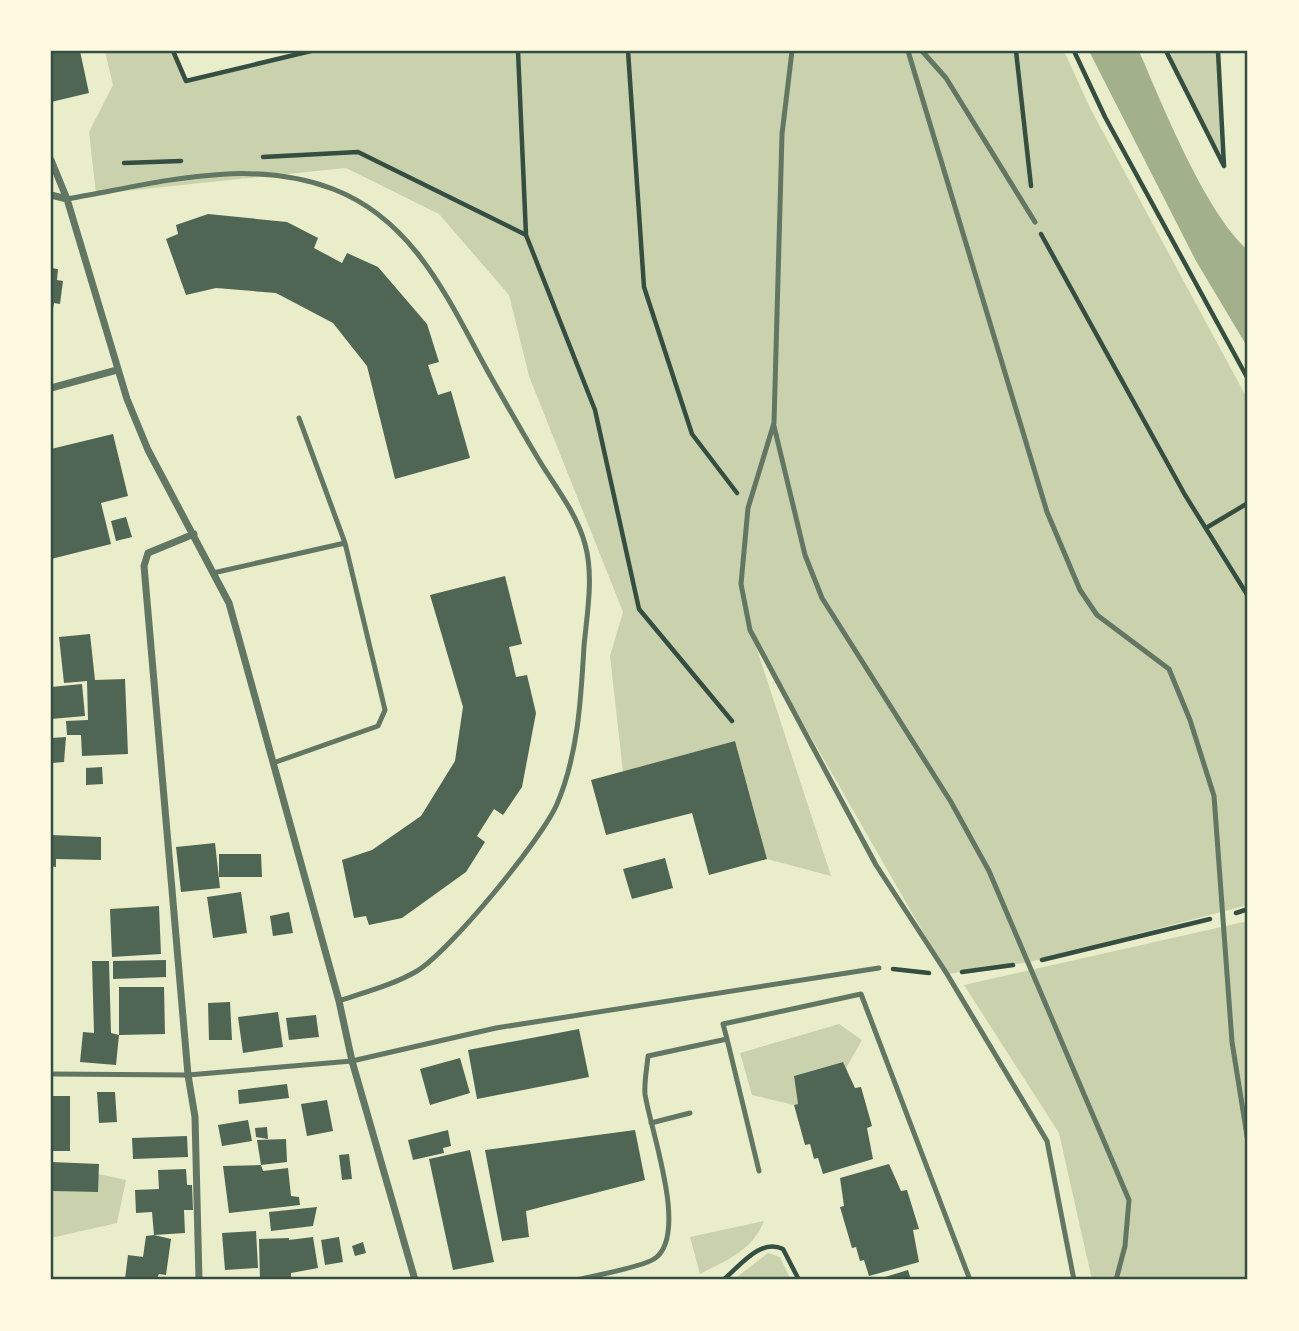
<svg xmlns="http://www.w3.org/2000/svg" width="1299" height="1331" font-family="Mulish,sans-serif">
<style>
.green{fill:#cad2ad}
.water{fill:#a3b18a}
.building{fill:#4f6655}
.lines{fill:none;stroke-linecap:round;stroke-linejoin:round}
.path{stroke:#344e41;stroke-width:4.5}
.service{stroke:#617663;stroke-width:5}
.minor{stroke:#617663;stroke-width:7}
.neatline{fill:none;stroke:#344e41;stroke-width:2.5}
</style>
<rect width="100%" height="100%" fill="#e9edc9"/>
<path class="green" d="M105,51H173L186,81L311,51H1064L1090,108L1248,400V905L1030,962L947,974L752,634L831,876L767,859L735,741L623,772L610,656L623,612L529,376L509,295L439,214L346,168L96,194L89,132L113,85Z
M1166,51H1218L1224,166Z
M1248,921V1280H1092L1059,1133L964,985Z
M839,1024L862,1040L845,1070L842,1062L794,1076L798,1104L794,1105L752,1095L740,1053Z
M98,1174L126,1180L117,1223L51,1238V1191L97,1192Z
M764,1221C753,1250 727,1260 700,1274L690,1237Z
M768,1253L780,1257L791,1280H733Z"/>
<path class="water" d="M1089,51H1139C1162,104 1206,214 1248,250V348L1196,261Z"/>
<path class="building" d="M51,51H80L89,93L51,102Z
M208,214L287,222L318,238L314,248L342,263L347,253L378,267L427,324L439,362L428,365L438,395L451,391L470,458L395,479L367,366L333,323L276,293L216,288L186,295L166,239L178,234L176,225Z
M51,268L58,269L57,280L63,281L60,304L54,303L52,315Z
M113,434L128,496L101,503L111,544L51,559V449Z
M126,517L132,537L116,541L111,521Z
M505,576L522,644L509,647L516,677L527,675L536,713L522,787L503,815L494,809L477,836L485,842L466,872L402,918L369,925L366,916L354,918L342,860L372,850L421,816L455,761L463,707L430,595Z
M90,634L95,680L125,679L128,754L82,756L81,735H67L66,721L88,720L87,681L64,683L59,637Z
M82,684L85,716L51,719V687Z
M66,737L64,762L51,763V738Z
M735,741L767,859L709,875L692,813L606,835L591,780Z
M102,767L103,784L86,785V768Z
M51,835L101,837V860L56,859V867L51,866Z
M215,843L220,888L181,892L176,847Z
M219,854H261L262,877H219Z
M665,858L673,888L632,899L623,869Z
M241,892L247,933L213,938L207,897Z
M159,906L161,954L112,957L110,909Z
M289,912L293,933L273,936L270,916Z
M166,960V977L113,979V961Z
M92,961H109L111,1033L119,1035V987H164L165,1034L119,1035L116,1065L80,1062L83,1032L94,1033Z
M230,1002L232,1040H209L208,1003Z
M278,1012L283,1047L243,1053L238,1017Z
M316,1015L319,1037L289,1040L286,1018Z
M579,1029L589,1077L477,1099L468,1050Z
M460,1058L470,1093L430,1105L420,1069Z
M843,1062L855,1088L861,1087L872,1126L867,1128L873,1159L823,1174L818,1158L814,1159L810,1144L805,1145L794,1105L798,1104L794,1076Z
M287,1084L289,1098L239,1104L238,1090Z
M97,1092H115L117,1122L99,1123Z
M51,1096H70V1151H51Z
M327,1100L333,1131L307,1136L301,1104Z
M248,1120L252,1141L222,1146L218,1125Z
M267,1127L268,1139L256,1137L255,1128Z
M448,1130L451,1146L443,1148L444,1153L413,1160L408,1140Z
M635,1130L645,1180L526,1211L529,1237L502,1241L485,1150Z
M187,1136L188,1157L133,1159L132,1138Z
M286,1139L287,1162L261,1165L263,1171L288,1168L291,1196L299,1197L300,1205L229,1213L223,1166L261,1165L257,1140Z
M470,1150L494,1262L453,1270L429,1159Z
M349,1154L352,1179L342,1180L339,1155Z
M51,1162L99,1164L98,1192L51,1191Z
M889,1164L901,1191L907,1190L919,1229L913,1230L919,1262L869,1276L864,1260L860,1261L856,1247L852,1248L840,1207L844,1206L840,1178Z
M186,1169L187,1185H192L193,1210H184L185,1233L154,1235L152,1212L136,1213L135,1190L159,1189L158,1170Z
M317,1207L313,1226L271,1231L269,1212Z
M256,1231L258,1268L225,1270L222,1233Z
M154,1235L171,1239L166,1275L159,1274L156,1280L125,1279L128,1255L143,1257L146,1236Z
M313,1237L318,1268L291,1273V1279L260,1280L259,1239L289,1238V1240Z
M339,1237L343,1262L325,1265L321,1240Z
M363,1242L366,1253L355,1256L352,1246Z
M908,1270L911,1280H875Z"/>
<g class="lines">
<path class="path" d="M173,51L186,81L311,51
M518,51L526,235L595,410L639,609L732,721
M628,51L644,287L692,434L737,493
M1016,51L1031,186
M1074,51L1105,117L1248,379
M1166,51L1224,166L1218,51
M263,157L358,152L526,235
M124,163L181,161
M1041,234L1185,495L1248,596
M1206,528L1248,503
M1236,913L1248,909
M1042,960L1210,919
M893,969L929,973
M962,972L1013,965
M723,1280C740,1266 760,1238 783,1249L799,1280"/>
<path class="service" d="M792,51L782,134L774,423L748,508L741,584L750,630L876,865L947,974L1047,1141L1074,1280
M908,51L1047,512L1080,590L1097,615L1169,669L1190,720L1214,796L1232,1042L1248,1142
M922,51L946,78L1035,222
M67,199C155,184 246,156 333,189C414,220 448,299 487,370C505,402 523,434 542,465C558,490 577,515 585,544C594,576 587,614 584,646C581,699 578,755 557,804C542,839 449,952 417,971C393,985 365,992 339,1001
M774,426L805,555L822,598L951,802L989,871L1129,1200L1125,1246L1116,1280
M213,573L345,543L299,418
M273,763L378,726L385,710L345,543
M727,1039L723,1024L861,994L970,1280
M51,1074L188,1075L352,1061L496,1028L879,968
M651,1123L690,1113
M576,1280C593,1276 642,1267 654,1259C690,1236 650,1129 645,1094C644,1082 647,1068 648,1056L727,1039L759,1171"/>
<path class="minor" d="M51,160L67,199L127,399L148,450L229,603L339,1001L352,1061L415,1280
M51,195L67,199
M51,388L117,370
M194,534L148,553L144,566L188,1075L195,1117L199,1280"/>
</g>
<rect width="1299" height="1331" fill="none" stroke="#fefae0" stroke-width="105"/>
<rect x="52" y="52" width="1194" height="1226" class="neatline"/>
</svg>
